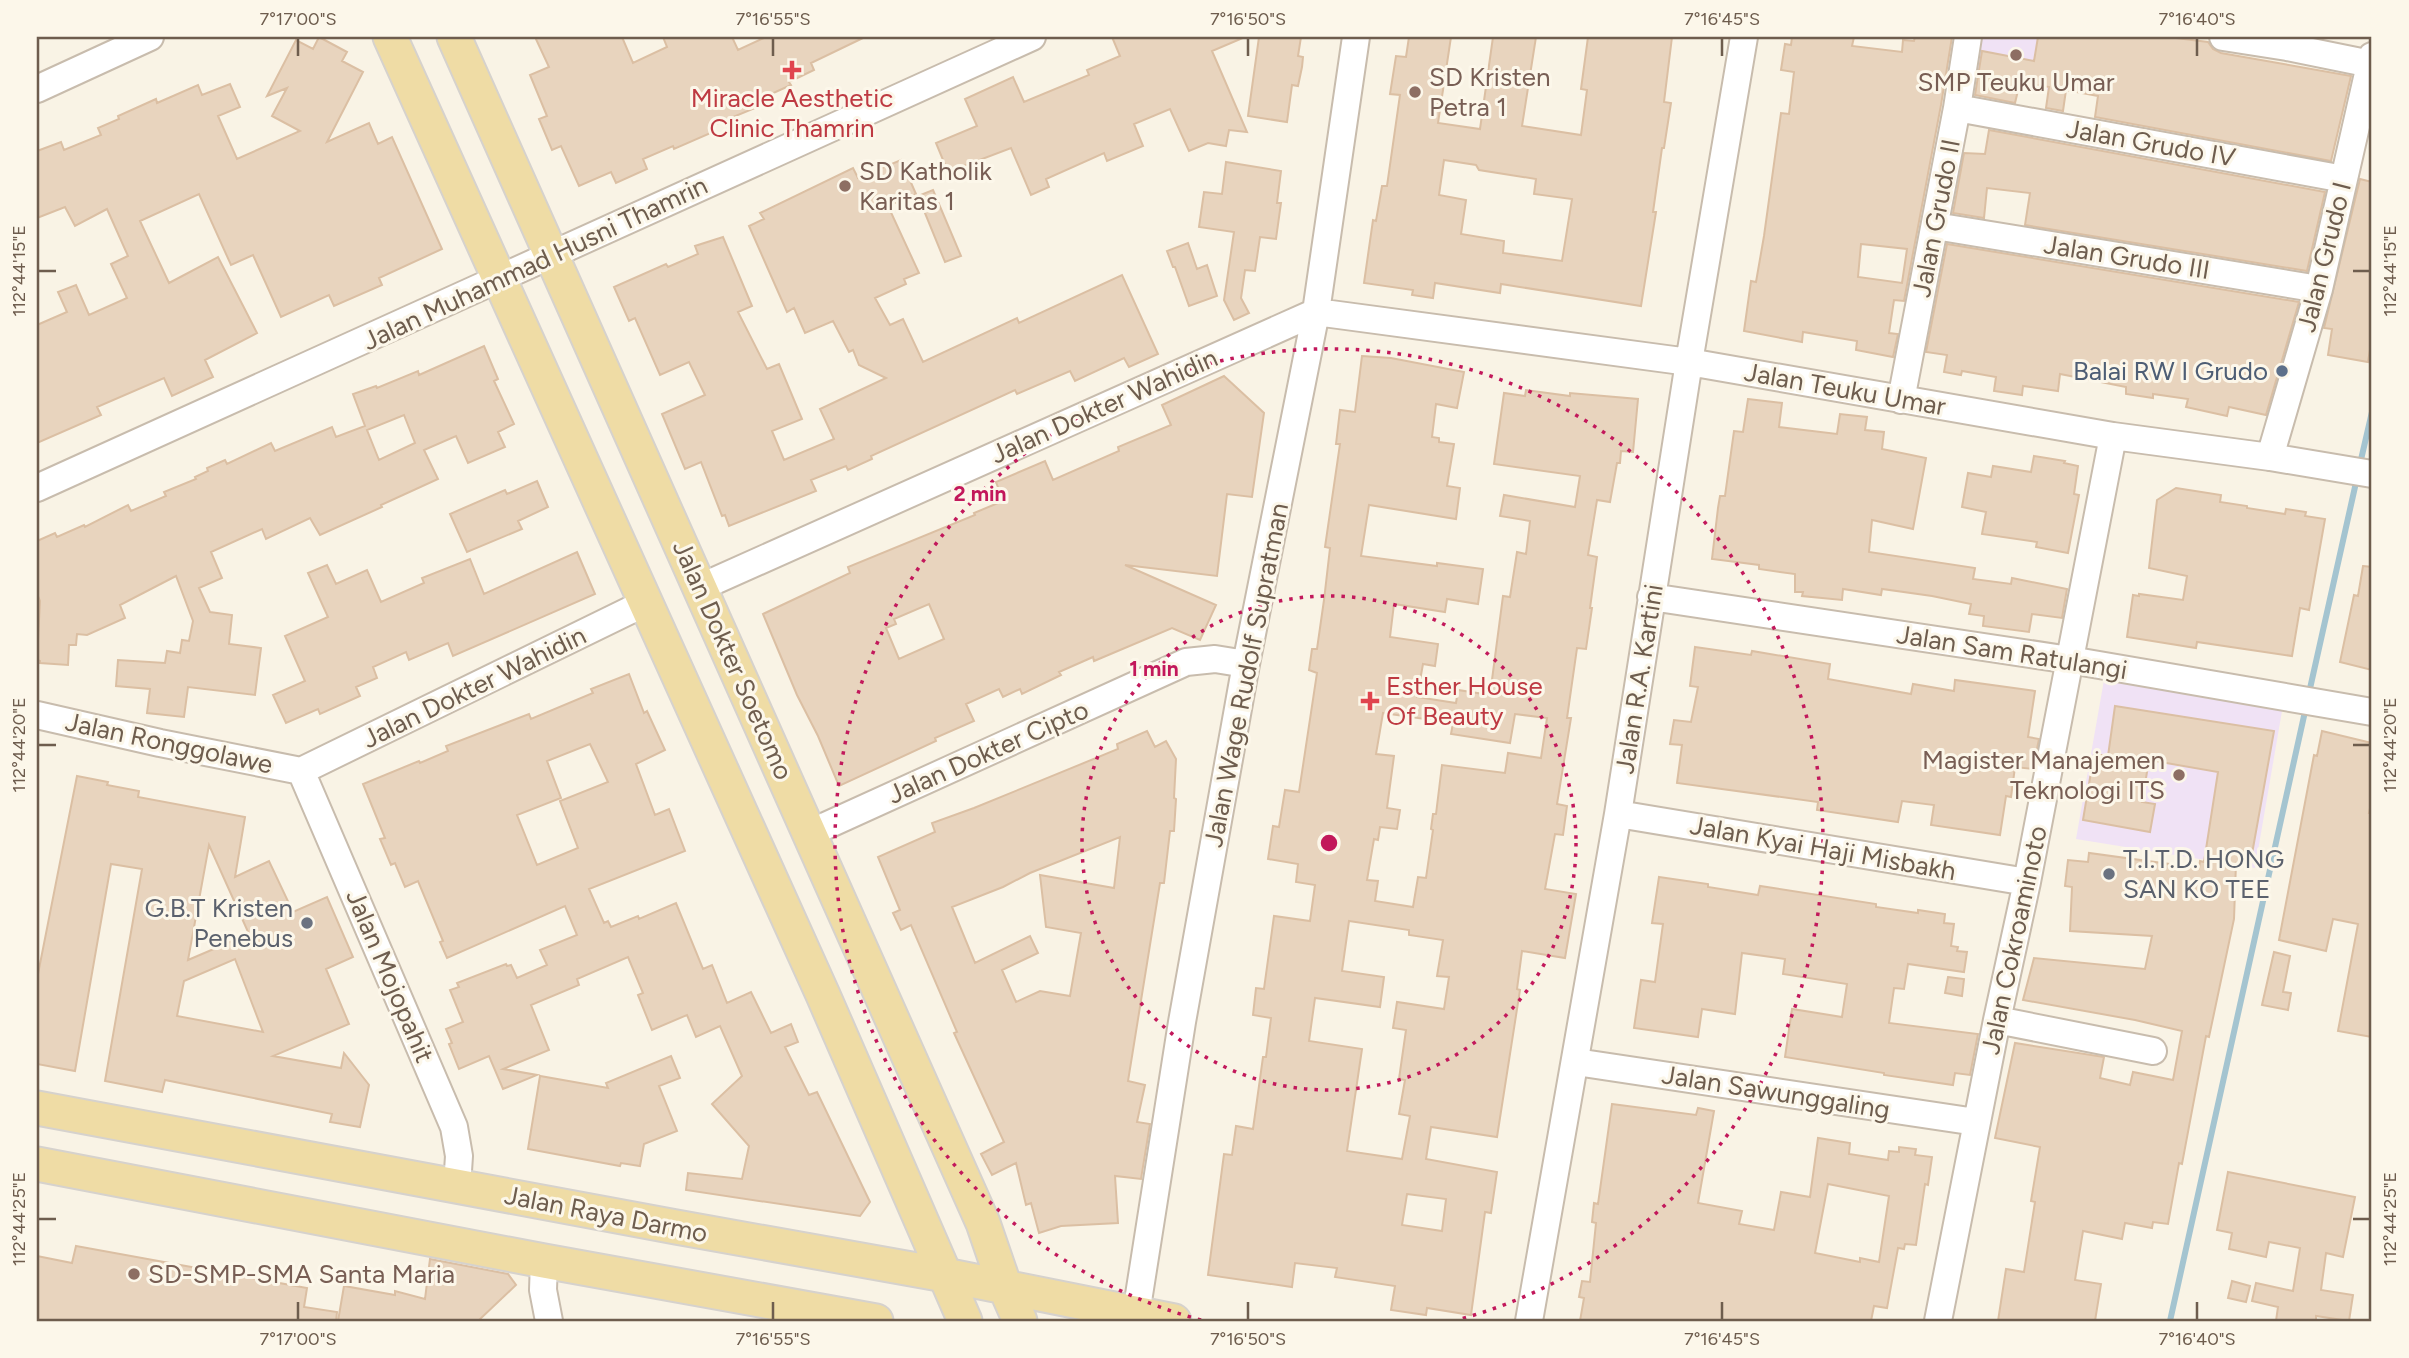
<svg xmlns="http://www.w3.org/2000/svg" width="2409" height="1358" font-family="Figtree,sans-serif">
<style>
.education{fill:#f0e2f5}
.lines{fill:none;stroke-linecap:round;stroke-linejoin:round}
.stream{stroke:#a4c4d0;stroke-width:6}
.building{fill:#e8d4be;stroke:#dbbfa3;stroke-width:2;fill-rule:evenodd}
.minor-casing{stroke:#c8bcad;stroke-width:30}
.major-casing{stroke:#d6d2cd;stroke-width:37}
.minor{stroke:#fff;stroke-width:26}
.major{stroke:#efdca5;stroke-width:33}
.ticks{fill:none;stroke:#6e5d4e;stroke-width:2.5}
.ring{fill:none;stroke:#c2185b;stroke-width:3.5;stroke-dasharray:3.5 7}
.education-dot{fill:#8d6e63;stroke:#fcf7ea;stroke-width:2.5}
.health-dot{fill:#e0444e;stroke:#fcf7ea;stroke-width:2.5}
.service-dot{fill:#5c6f8a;stroke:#fcf7ea;stroke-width:2.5}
.worship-dot{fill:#6b7280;stroke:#fcf7ea;stroke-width:2.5}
.labels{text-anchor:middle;stroke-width:6;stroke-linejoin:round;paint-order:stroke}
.education-label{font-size:26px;fill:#785e54;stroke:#fcf7ea;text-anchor:start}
.health-label{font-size:26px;fill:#be3a42;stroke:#fcf7ea}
.street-label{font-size:26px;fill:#6e5d4e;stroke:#fcf7ea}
.service-label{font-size:26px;fill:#4e5e75;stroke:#fcf7ea;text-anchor:end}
.worship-label{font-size:26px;fill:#5b616d;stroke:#fcf7ea;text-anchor:start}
.centre{fill:#c2185b;stroke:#fcf7ea;stroke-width:3.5}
.ring-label{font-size:21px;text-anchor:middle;font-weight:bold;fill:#c2185b;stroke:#fcf7ea;stroke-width:6;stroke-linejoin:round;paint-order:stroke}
.neatline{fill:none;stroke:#6e5d4e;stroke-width:2.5}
.ticks-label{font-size:18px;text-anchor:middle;fill:#6e5d4e}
</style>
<rect width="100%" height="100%" fill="#f9f3e5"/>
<path class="education" d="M1971,37H2069L2059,92L1964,74Z
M2104,680L2282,711L2255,868L2076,839Z"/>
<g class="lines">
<path class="stream" d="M2360,464L2372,412
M2309,693L2357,478
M2170,1321L2306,707"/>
</g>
<path class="building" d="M319,37L347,52L342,61L363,72L327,142L369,123L378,144L392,137L442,249L379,278L382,285L334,306L329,295L281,317L253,255L231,265L199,194L140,221L169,283L218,257L257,333L205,360L213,377L172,396L164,378L97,407L101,415L37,443V325L67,312L58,292L76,285L89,315L127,298L111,264L128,256L107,209L75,226L65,207L37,218V151L61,142L64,150L101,135L98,128L119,119L118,116L156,99L157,103L198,85L202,95L230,84L240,107L218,116L237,159L300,131L272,116L287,88L267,96L296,40L313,49Z
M535,37H622L633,63L667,47L663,37H732L738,50L766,37H865L811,63L814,70L789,82L791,85L758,100L760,106L711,126L713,132L674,149L673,146L643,159L647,169L616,183L611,172L579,186L561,146L552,150L539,119L547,116L530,75L549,67Z
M1112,37H1245L1212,51L1247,132L1229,130L1226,146L1208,143L1189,151L1170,109L1134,124L1143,146L1107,161L1104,153L1046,179L1049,187L1031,195L1011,148L948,172L936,143L977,126L965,99L1013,77L1024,102L1089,75L1087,70L1120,56Z
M1259,37H1301L1298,56L1303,57L1302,67L1298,86L1292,85L1287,122L1248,116Z
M1409,37H1451L1438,123L1480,129L1493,37H1536L1522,126L1581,135L1587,90L1581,89L1588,37H1672L1664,102L1671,103L1664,148H1662L1653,212H1656L1641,306L1501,284L1500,293L1435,283L1433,298L1412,295L1413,290L1364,283L1373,220L1376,221L1382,186H1387L1400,95L1390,94L1396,56L1406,57ZM1444,160L1476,165L1479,170L1536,179L1534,194L1572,199L1562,261L1503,253L1504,241L1461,234L1466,200L1439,195Z
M1792,37H1854L1852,46L1902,52L1903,40L1914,41L1915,37H1952L1941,105L1904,301L1894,300L1889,333L1898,334L1893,357L1856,350L1857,341L1803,332L1802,342L1744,331L1751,281L1756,282L1764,236L1781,113L1789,114L1794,72L1781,70L1785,44L1791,45ZM1861,244L1907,249L1902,283L1858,277Z
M2038,37H2168L2208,42L2213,49L2221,53L2351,76L2331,161L2095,117L2098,96L2066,90L2063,111L2046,108L2049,87L2020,82L2015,103L1975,95L1982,51L2034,61Z
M1989,130L2325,192L2307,271L2025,225L2030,193L1987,188L1984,218L1953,213L1964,153L1985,154Z
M901,160L916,194L888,206L919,273L904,279L906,284L875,298L890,325L903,319L923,362L1017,318L1019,323L1122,275L1158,354L1129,367L1124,358L1075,381L1070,371L1017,394L1015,390L871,456L872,459L848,470L846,466L811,480L816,491L729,526L725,515L722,516L701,462L685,469L662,414L705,395L689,362L660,375L635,318L629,321L614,287L666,264L668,267L698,254L695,246L723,237L752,306L738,312L767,369L779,364L802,419L772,431L784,460L834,439L820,409L886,378L859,365L853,350L849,352L833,321L805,333L794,308L787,312L749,226L764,219L760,213L853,168L858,178Z
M1226,162L1281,171L1277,203H1281L1276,239L1260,237L1255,271L1245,270L1241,298L1249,313L1234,320L1224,300L1234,232L1199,227L1204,192L1222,194Z
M2360,179L2372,182V337L2368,362L2328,355L2332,329L2324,328Z
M933,190L961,256L945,262L918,196Z
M1188,243L1197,269L1207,265L1217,296L1189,306L1175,267H1173L1167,251Z
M1947,244L2299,302L2266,415L2229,407L2227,416L2186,407L2188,399L2153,394V398L2126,394V387L2060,374L2058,391L2023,386L2022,395L1994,391L1996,377L1962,371L1961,375L1944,372L1947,355L1926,352Z
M484,346L498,379L494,381L514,424L498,432L505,447L468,463L456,436L424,450L438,479L381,505L382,507L320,535L310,518L266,539L262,529L211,552L222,578L199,588L210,612L232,615L229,644L261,648L255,695L188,687L184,717L147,713L150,689L116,686L118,660L165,663L167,651L180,653L182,640L189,641L193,621L176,576L120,605L125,618L87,635L77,634L76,645H69L68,665L40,663V661L37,660L40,601L37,594V541L55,533L57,537L84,525L85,527L128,505L131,511L166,496L164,492L196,479L195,477L208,471L207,468L225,460L227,464L271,443L275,451L332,427L336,437L365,426L353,394L376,386L377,388L418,371L419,375ZM404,415L415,443L379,460L367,430Z
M1362,356L1391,358L1464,372L1457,408L1436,404L1432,437L1439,438V442L1454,444L1447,486L1460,488L1456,519L1369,505L1361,556L1437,566V563L1483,569L1478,604L1447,599L1445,612L1394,604L1390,637L1438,644L1435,666L1423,664L1417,697L1456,703L1458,690L1490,695L1503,596L1510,597L1517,552L1526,554L1530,521L1500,516L1504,495L1575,507L1580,476L1494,464L1504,393L1525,396L1526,390L1570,396V393L1638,399L1633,452L1621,451L1620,463H1617L1610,502L1597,500L1588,555L1597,557L1590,608H1592L1586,649L1577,648L1567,718H1571L1557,804L1567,806L1563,835L1555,834L1545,889L1576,894L1565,958L1522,951L1517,989L1520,990L1497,1137L1431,1127L1426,1159L1497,1172L1491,1213L1485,1212L1471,1315L1427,1308L1426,1315L1391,1310L1395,1286L1335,1277L1337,1268L1295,1263L1292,1287L1208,1275L1224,1154L1232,1155L1236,1126L1253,1129L1263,1057H1266L1271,1018L1253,1015L1256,988L1264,989L1274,916L1310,921L1315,885L1296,882L1298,864L1268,859L1273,826L1279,827L1285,790L1299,792L1317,673L1309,670L1312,649H1317L1324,600L1330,548L1325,547L1340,444H1336L1340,410L1355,412ZM1383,713L1453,723L1451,734L1510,743L1515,714L1547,718L1541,758L1508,753L1505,773L1442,765L1436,814H1433L1431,829L1433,830L1426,878L1418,877L1413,907L1375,901L1378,881L1367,880L1374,839L1378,840L1380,827L1397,829L1400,810L1387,808L1394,756L1376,754ZM1349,921L1409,930V935L1443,940L1437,976L1449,977L1444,1009L1397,1002L1393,1028L1406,1030L1399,1079L1405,1080L1399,1114L1410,1116L1402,1159L1347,1151L1362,1049L1309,1041L1315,998L1380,1007L1384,977L1342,971ZM1407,1194L1446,1199L1442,1231L1402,1225Z
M1224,376L1264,413L1252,497L1227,494L1217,576L1125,565L1216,605L1200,640L1172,628L1094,661L1093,657L1059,672L1061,675L1022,694L1020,689L1003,697L999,689L966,704L974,721L935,738L936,741L839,786L818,736L797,695L763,614L850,573L848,567L975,515L974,513L1003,501L996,482L1045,461L1053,480L1119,451L1118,447L1171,425L1162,405ZM929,604L944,639L899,659L886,628L896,624L894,619Z
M1748,399L1782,403L1779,427L1837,434L1840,414L1867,417L1865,430L1884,432L1882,449L1926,458L1913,529L1872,520L1869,552L1975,568L1973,579L2011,584L2012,578L2067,589L2062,618L2032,614L2029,632L1983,626L1984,616L1969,614L1971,604L1932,596L1882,589L1881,595L1843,589L1842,600L1802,596L1803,592H1795V574L1759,569V565L1712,559L1718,508L1720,496H1725L1734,431L1743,432Z
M2034,456L2065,461L2064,463L2078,466L2074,494L2079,495L2068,553L2036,547L2037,542L1982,534L1986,512L1962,507L1968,473L1991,477L1993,466L2031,472Z
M537,481L548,507L518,521L522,529L467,552L450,514L505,490L507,494Z
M2176,488L2221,495L2220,502L2247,506V508L2285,514L2286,509L2306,512L2305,516L2325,519L2309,610L2300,608L2292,656L2197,642L2196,648L2127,637L2133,595L2139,596V594L2183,600L2187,576L2149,568L2157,500Z
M577,552L595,594L453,656L448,643L409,660L406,652L373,667L377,678L356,687L360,696L320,714L318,709L286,723L273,695L305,681L285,636L328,617L308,573L327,565L336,584L367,570L381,602L424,583L422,578L470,559L484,594Z
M2363,566L2372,567V670L2340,662L2354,595L2358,596Z
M1695,647L1751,655L1752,651L1830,664L1828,679L1911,694L1913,684L1954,691L1955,680L2035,691L2028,737L2039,739L2033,769L2015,767L2011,797L2006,796L2000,835L1931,825L1934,805L1902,801L1898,822L1817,810L1818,802L1677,783L1682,745L1670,744L1674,720L1691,722L1698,687L1690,686Z
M629,674L644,713L647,711L665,750L636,764L655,815L669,809L685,851L589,889L604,923L608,921L611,927L638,916L639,919L676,903L703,969L712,965L727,1003L751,992L771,1033L791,1024L798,1042L785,1047L809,1095L817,1092L870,1202L860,1216L686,1190L688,1173L742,1179L749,1146L712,1104L742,1076L720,1026L696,1037L687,1015L652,1030L638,995L643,993L628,957L577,979L579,985L531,1005L549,1050L503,1069L537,1075L503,1089L489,1056L459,1069L449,1044L452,1043L446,1029L463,1022L450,990L459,987L457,983L506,964L507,966L511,965L517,978L547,965L540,950L577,935L565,906L447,958L440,942L443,941L418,881L405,887L395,863L391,865L380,839L385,838L363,784L419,761L420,763L448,751L446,746L529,714L531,719L593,693L591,689ZM590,744L608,782L560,801L578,848L537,865L517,815L561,798L547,761Z
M2115,706L2274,731L2250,865L2236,863L2234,919L2209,1037L2206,1036L2182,1164L2179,1163L2168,1224L2153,1222L2152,1228L2125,1223L2122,1239L2083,1231L2075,1280L2101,1284L2095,1321H1998L2006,1269L2024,1272L2035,1202L2031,1201L2040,1147L1995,1138L2015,1043L2104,1057L2100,1078L2130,1085L2133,1072L2173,1080L2182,1031L2135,1020L2023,1000L2034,958L2145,969L2152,936L2070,931L2072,887L2065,886L2068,860L2088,862L2089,853L2199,868L2200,861L2204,862L2218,772L2149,760L2142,802L2155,804L2150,832L2083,820L2094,754L2108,756Z
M1147,731L1155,747L1166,741L1176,759L1174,798L1176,799L1174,831H1170L1164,883H1160L1128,1081L1145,1085L1137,1122L1150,1124L1141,1179L1115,1176L1118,1223L1061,1226L1039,1233L1031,1203L1026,1205L1016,1163L992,1175L981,1154L1004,1142L954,1033L957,1032L911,925L901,930L893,913L900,910L878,857L935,832L932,823L974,808L1118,749L1117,744ZM1120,837L1114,888L1040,875L1046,927L1081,933L1070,996L1040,991L1016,1002L1002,970L1038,953L1030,936L975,963L952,907L1003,887L1030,873Z
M2322,731L2372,743V798L2369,813H2372V1037L2338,1031L2358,924L2333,919L2326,951L2279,940L2314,755L2317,756Z
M77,776L108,782L107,785L139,791L138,797L245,817L235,877L269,861L293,912L327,897L353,957L326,969L349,1024L273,1056L341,1068L344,1053L369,1085L360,1127L330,1122L332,1114L165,1080L162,1092L105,1081L142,869L111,864L75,1071L37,1064V979ZM209,845L249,934L188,960ZM235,959L263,1032L177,1016L184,981Z
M1659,877L1708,884V887L1758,895L1760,886L1876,904V907L1918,913V910L1945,914L1944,923L1954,924L1951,946L1958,947L1957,951L1967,952L1964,972L1908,964L1904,989L1894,988L1889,1023L1978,1034L1970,1075L1955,1073L1953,1085L1884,1075V1073L1785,1057L1792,1009L1842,1017L1847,984L1783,974L1785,959L1742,953L1735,1014L1702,1009L1698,1037L1634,1028L1641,980L1655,982L1663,924L1652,923Z
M2274,952L2290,956L2283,992L2291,993L2288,1010L2262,1005Z
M1948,977L1964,979L1962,996L1945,993Z
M671,1056L680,1078L659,1086L677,1131L644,1144L640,1166L621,1163L620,1166L528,1149L540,1076L608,1088L606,1083Z
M1612,1104L1696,1115L1698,1108L1714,1111L1698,1203L1742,1211L1739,1224L1774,1230L1781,1192L1810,1197L1818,1138L1850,1143L1849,1154L1888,1160L1889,1151L1899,1152V1147L1916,1149L1915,1155L1932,1157L1928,1185L1925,1184L1916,1245L1905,1244L1904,1249L1898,1248L1887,1308L1874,1306L1871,1321H1580L1584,1298L1579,1297L1582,1281L1590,1282L1596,1223L1592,1222L1594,1203L1598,1204ZM1828,1184L1889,1196L1879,1262L1860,1258V1262L1815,1253Z
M2228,1172L2355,1197L2343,1257L2326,1253L2321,1290L2353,1295L2349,1321L2316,1316V1321H2276L2278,1307L2252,1301L2256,1283L2293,1291L2300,1248L2269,1242L2266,1257L2229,1249L2232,1233L2217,1230Z
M76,1246L307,1288L304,1307L337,1312L336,1321H37V1256L72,1263Z
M430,1259L508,1274L516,1285L478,1321H338L344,1286L395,1295V1291L425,1299Z
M2232,1281L2250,1286L2246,1302L2228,1298Z"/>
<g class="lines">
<g class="minor-casing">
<path id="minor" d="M2223,37L2287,47L2371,64
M37,89L150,37
M1957,108L2344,179
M1935,226L2319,289
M1316,312L1689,362L2113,436L2270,457L2372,474
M1901,400L1957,108L1968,37
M2270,457L2319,289L2372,56
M37,488L1032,37
M701,587L1316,312
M1651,597L2070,660L2372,712
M37,715L160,743L301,771
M301,771L454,1127L459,1156L457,1186
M301,771L647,602
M1618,814L2027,882
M810,833L1186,662L1215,659L1246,664
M1997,1020L2153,1051
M1576,1062L1976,1122
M544,1261L543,1290L549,1321
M1136,1314L1182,1022L1246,664L1316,312L1356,37
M1529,1321L1618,814L1689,362L1744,37
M1938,1321L1997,1020L2027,882L2113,436"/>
</g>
<g class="major-casing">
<path id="major" d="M390,37L823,995L965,1321
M454,37L983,1223L1005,1287L1020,1321
M37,1108L676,1227L945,1275L1174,1321
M37,1164L544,1261L876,1321"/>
</g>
<use href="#minor" class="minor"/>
<use href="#major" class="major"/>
</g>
<path class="ticks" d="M298,38V56M773,38V56M1248,38V56M1722,38V56M2197,38V56M38,271H56M2353,271H2370M38,745H56M2353,745H2370M38,1219H56M2353,1219H2370M298,1302V1320M773,1302V1320M1248,1302V1320M1722,1302V1320M2197,1302V1320"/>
<g class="ring">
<circle cx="1329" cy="843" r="247"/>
<path d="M1201 1320A494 494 0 1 1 1457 1320"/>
</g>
<g class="education-dot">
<circle cx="2016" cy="55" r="7"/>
<circle cx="1415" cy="92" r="7"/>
<circle cx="845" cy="186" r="7"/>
<circle cx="2179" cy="775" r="7"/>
<circle cx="134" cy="1274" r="7"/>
</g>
<g class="health-dot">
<path d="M788.5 59.5h7v7h7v7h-7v7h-7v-7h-7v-7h7z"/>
<path d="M1366.5 690.5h7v7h7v7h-7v7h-7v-7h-7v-7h7z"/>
</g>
<circle class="service-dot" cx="2282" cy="371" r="7"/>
<g class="worship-dot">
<circle cx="2109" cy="874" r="7"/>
<circle cx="307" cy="923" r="7"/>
</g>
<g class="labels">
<g class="education-label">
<text x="1429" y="86">SD Kristen<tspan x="1429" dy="30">Petra 1</tspan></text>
<text x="2016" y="91" text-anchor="middle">SMP Teuku Umar</text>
<text x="859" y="180">SD Katholik<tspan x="859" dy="30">Karitas 1</tspan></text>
<text x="2165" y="769" text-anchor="end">Magister Manajemen<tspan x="2165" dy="30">Teknologi ITS</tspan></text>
<text x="148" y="1283">SD-SMP-SMA Santa Maria</text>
</g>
<g class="health-label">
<text x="792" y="107">Miracle Aesthetic<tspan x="792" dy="30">Clinic Thamrin</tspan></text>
<text x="1386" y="695" text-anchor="start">Esther House<tspan x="1386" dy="30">Of Beauty</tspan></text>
</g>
<g class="street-label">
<text transform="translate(2151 143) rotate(10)" y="9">Jalan Grudo IV</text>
<text transform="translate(1936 218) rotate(-79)" y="9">Jalan Grudo II</text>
<text transform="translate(2127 257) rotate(9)" y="9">Jalan Grudo III</text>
<text transform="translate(2324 257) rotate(-76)" y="9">Jalan Grudo I</text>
<text transform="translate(535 263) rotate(-25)" y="9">Jalan Muhammad Husni Thamrin</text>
<text transform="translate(1845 389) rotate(10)" y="9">Jalan Teuku Umar</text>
<text transform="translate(1104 406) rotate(-24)" y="9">Jalan Dokter Wahidin</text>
<text transform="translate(2012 652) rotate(9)" y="9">Jalan Sam Ratulangi</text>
<text transform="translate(733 660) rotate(66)" y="9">Jalan Dokter Soetomo</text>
<text transform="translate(1246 675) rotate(-79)" y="9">Jalan Wage Rudolf Supratman</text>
<text transform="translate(1639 679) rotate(-81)" y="9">Jalan R.A. Kartini</text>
<text transform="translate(474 687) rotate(-26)" y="9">Jalan Dokter Wahidin</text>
<text transform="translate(169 743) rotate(12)" y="9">Jalan Ronggolawe</text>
<text transform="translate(988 752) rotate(-24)" y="9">Jalan Dokter Cipto</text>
<text transform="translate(1823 848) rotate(10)" y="9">Jalan Kyai Haji Misbakh</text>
<text transform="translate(2014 940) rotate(-78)" y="9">Jalan Cokroaminoto</text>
<text transform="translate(390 976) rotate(67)" y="9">Jalan Mojopahit</text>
<text transform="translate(1776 1092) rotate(9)" y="9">Jalan Sawunggaling</text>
<text transform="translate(606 1214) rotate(11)" y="9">Jalan Raya Darmo</text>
</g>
<g class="service-label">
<text x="2268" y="380">Balai RW I Grudo</text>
</g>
<g class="worship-label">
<text x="2123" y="868">T.I.T.D. HONG<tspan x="2123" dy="30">SAN KO TEE</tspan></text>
<text x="293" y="917" text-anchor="end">G.B.T Kristen<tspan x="293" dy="30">Penebus</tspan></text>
</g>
</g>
<circle cx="1329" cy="843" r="10" class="centre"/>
<g class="ring-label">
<text x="980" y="501">2 min</text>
<text x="1154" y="676">1 min</text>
</g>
<rect width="2409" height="1358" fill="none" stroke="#fcf7ea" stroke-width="77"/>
<rect x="38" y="38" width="2332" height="1282" class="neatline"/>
<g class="ticks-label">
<text x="298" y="25">7°17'00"S</text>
<text x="773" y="25">7°16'55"S</text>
<text x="1248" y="25">7°16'50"S</text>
<text x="1722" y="25">7°16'45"S</text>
<text x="2197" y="25">7°16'40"S</text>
<text transform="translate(2390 271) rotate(-90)" y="6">112°44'15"E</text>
<text transform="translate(19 271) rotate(-90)" y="6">112°44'15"E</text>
<text transform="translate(2390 745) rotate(-90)" y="6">112°44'20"E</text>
<text transform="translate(19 745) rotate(-90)" y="6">112°44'20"E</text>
<text transform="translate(2390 1219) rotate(-90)" y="6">112°44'25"E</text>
<text transform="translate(19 1219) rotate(-90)" y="6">112°44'25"E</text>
<text x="298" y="1345">7°17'00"S</text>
<text x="773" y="1345">7°16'55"S</text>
<text x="1248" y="1345">7°16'50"S</text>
<text x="1722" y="1345">7°16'45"S</text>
<text x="2197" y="1345">7°16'40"S</text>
</g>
</svg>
